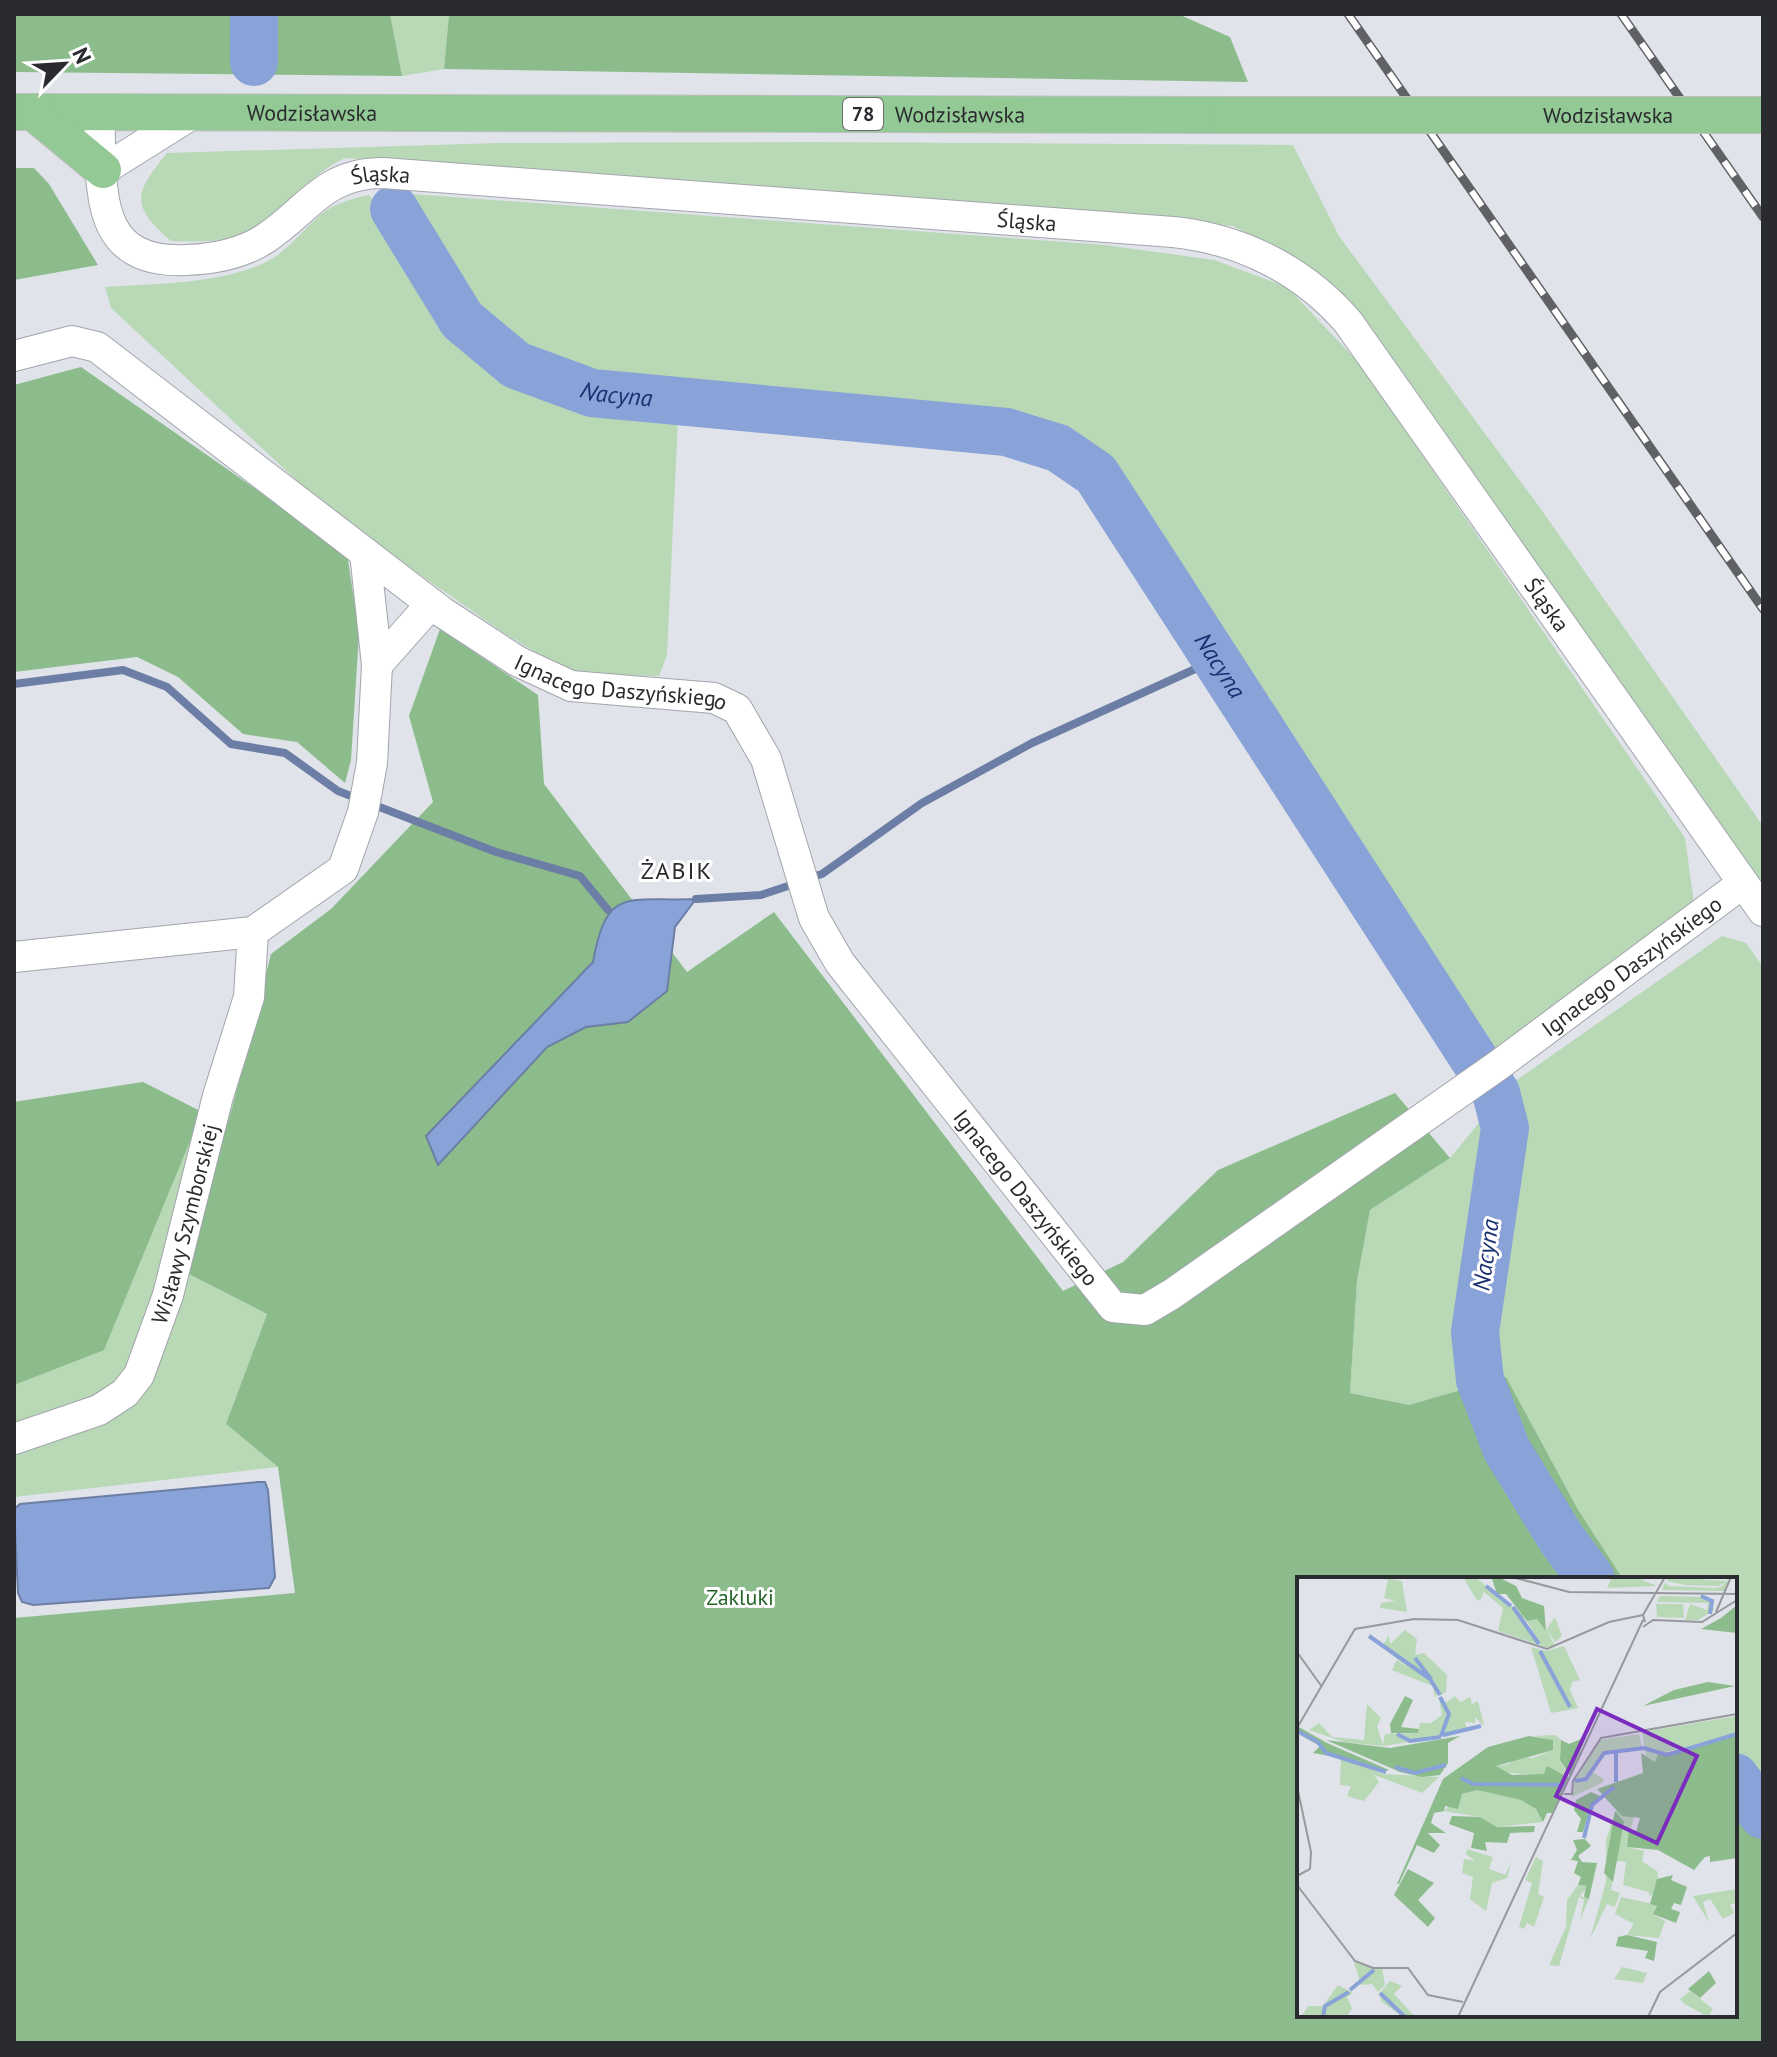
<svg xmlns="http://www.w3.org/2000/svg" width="1777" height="2057" font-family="'PT Sans',sans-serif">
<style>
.green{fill:#b8d8b6}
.forest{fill:#8cbc8b}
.water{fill:#89a2d8;stroke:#6c7ea5;stroke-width:2}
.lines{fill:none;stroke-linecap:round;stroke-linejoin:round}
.stream{stroke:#6c7ea5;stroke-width:8}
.river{stroke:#89a2d8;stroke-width:48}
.minor-casing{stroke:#a2a5ac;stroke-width:32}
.major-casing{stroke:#bfbfc0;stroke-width:38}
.minor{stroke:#fff;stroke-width:30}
.major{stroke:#92c994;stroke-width:36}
.rail-casing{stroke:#5f6165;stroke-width:9}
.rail{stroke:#fff;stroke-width:6;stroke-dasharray:18;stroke-linecap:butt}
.major-bridge-casing{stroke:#bfbfc0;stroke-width:38;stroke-linecap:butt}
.major-bridge{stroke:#92c994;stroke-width:36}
.labels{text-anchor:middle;stroke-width:6;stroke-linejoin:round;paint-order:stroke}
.shield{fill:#fff;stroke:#6a6b6d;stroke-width:2}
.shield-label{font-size:20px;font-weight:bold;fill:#2a2b2e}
.street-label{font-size:22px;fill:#2a2b2e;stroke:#fff}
.park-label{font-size:22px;fill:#256628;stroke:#fff}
.water-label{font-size:24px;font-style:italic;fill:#193171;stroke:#fff}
.neighbourhood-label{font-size:24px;letter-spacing:2px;fill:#2a2b2e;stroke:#fff}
.inset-river{fill:none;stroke:#89a2d8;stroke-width:4}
.inset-road{fill:none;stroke:#97999f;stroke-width:2}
.view{fill:#7b2cbf;fill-opacity:0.15;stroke:#7b2cbf;stroke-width:4}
.inset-edge{fill:none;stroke:#2a2b2e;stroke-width:4}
</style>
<rect width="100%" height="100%" fill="#e0e3ea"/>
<path class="green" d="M390,14H449L444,69L402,76Z
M808,142L1293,145L1339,236L1543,512L1763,826V888L1419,395L1353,308L1287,255L1233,226L345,158C310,174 289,207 257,228C232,243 198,242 171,241C130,205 134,194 167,153L499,143Z
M412,194L1105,245L1214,260L1287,287L1359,363L1685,838L1694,903L1486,1055L1392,918L1382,934L1086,474L1039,452L915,434L620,407L569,394L464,311L468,307L434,258L399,197Z
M369,195L476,353L519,383L580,405L629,417L678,419L667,655L659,676L571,674L507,635L334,515L111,308L105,287C153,284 240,284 279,254C317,224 314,206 369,195Z
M1722,936L1746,943L1763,967V1784L1735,1748V1579H1623L1577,1508L1506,1378L1409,1405L1350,1393L1357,1281L1370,1210L1450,1158L1511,1084Z
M143,1082L202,1112L232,1108L183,1271L267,1314L226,1424L278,1467L14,1497V1102Z"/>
<path class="forest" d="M14,14H390L402,76L14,72Z
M449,14H1178L1230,37L1248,82L444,69Z
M14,168H34L49,184L98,265L14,280Z
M81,367L347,553L359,634L351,760L345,783L297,742L243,734L178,677L137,657L14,672V385Z
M440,629L538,695L544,784L687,972L774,912L1063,1291L1123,1262L1218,1170L1395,1093L1450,1158L1370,1210L1357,1281L1350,1393L1409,1405L1506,1377L1577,1508L1623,1579H1299V2015H1735V1748L1763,1784V2043H14V1618L295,1593L278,1467L226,1424L267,1314L183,1271L232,1108L271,954L331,909L433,802L409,716Z
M143,1082L202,1112L104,1350L14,1385V1102Z"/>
<path class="water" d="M696,899L675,927L667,991L628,1022L586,1027L547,1047L438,1165L426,1136L593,962C607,885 627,902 696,899Z
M258,1482H265L268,1490L275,1577L269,1588L33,1605L22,1602L18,1593L14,1509L20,1504Z"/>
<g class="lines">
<path class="stream" d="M14,684L123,670L167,687L231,744L285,753L338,791L496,852L580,876L608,910
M809,878L822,874L922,803L1032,743L1215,660
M696,899L761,895L797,883"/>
<g class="river">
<path d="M254,62V14"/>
<path id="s1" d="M394,209L462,320L516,365L592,393L1006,432L1058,448L1096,474L1496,1093L1505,1128L1475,1332L1480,1380L1507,1450L1561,1538L1591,1579"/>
<path d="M1735,1777L1763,1815"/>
</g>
<g class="minor-casing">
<g id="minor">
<path id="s2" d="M99,113C103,184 89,265 187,260C213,259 240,254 263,240C308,211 323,173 383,173L1173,232C1241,239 1303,270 1348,322L1763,911"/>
<path d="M103,170L194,113"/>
<path id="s3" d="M14,356L72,341L97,347L442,612L517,661L571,686L714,698L737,709L766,759L814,918L840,963L1113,1307L1145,1310L1172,1294L1500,1064L1743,883"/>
<path d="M377,665L431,604"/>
<path d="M14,957L253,932L343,869L363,812L372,763L377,665L365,553"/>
<path id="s4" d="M14,1439L99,1410L125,1393L139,1375L168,1295L218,1096L249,997L253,932"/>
</g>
</g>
<g class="major-casing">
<g id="major">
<path id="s5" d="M14,112L1228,115"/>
<path d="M33,112L103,170"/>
</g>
</g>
<use href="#minor" class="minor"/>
<use href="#major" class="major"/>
<g class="rail-casing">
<path id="rail" d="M1348,14L1763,609
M1621,14L1763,217"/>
</g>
<use href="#rail" class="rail"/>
<g class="major-bridge-casing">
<g id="major-bridge">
<path id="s6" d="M1228,115H1763"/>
</g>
</g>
<use href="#major-bridge" class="major-bridge"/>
</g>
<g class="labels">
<rect class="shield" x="843" y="98" width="40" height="32" rx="6"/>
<g class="shield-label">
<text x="863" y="121">78</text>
</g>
<g class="street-label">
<text dy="8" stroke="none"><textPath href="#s5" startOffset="298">Wodzisławska</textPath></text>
<text dy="8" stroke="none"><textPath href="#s5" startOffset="946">Wodzisławska</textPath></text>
<text dy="8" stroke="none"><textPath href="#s6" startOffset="380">Wodzisławska</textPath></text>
<text dy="8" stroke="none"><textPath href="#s2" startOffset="420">Śląska</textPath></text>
<text dy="8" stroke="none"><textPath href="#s2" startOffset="1068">Śląska</textPath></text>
<text dy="8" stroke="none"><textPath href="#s2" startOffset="1762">Śląska</textPath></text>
<text dy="8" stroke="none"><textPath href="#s3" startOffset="718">Ignacego Daszyńskiego</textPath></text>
<text dy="8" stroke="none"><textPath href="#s3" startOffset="2182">Ignacego Daszyńskiego</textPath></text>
<text dy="8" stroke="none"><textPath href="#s3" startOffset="1414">Ignacego Daszyńskiego</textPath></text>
<text dy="8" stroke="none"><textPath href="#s4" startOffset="302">Wisławy Szymborskiej</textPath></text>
</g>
<g class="park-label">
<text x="740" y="1605">Zakluki</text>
</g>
<g class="water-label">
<text dy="8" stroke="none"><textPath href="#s1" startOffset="306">Nacyna</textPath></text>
<text dy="8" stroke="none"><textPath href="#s1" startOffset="1026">Nacyna</textPath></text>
<text transform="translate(1486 1255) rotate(-82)" y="8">Nacyna</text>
</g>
<g class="neighbourhood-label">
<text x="677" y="879">ŻABIK</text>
</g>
</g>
<g transform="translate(1297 1577)">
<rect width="440" height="440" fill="#e0e3ea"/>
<path d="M81,0L105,4L110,35L83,31L84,26L98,24L87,21L91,3ZM166,0H178L225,37L242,68L201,54L206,31L187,15L183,24L179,22ZM315,0H338L360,9L310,11ZM371,0L429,4L431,0L428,14L365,13L368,5L371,9L418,11L424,10L429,5L422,9L387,8L370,4ZM363,19L410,20L417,33L401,43H388L393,27L410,33L411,26L360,25ZM359,27H386L387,41L360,40ZM258,40L265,59L258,65L250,53L258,69L245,71L230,44L241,42L249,53ZM108,53L120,62L118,78L127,76L150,98L149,115L144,118L142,112L138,121L136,109L95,93L100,83L112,91L85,70L92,58L93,67ZM267,69L283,103L275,105L273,113L281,131L254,136L234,70L249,74ZM158,119L163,125L173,120L175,127L181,124L187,149L178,140V146L168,145L170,151L152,159L86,169L47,165L12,153L22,146L35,160L67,163L70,127L84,141L80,149L86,168L88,157L121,156L123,146H134L145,138L142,122L150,125ZM440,139L438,158L361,177L358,185L349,180L345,155ZM342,157L345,170L307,177L295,195L307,202L305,206L275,220L277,205L302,163ZM258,158L264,163L263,183L272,201L201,195L199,189L212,187L216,181H236L256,173V164L238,159ZM44,181L86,197L142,200L125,216L77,198L82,205L67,224L50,219L54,209L43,208ZM180,213L225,223L239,232L246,245L200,250L183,240L147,234L165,217ZM319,233L337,239L330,270L347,274L345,284L361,295L360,312L352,320V315L326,308L329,285L319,284L314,313L323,316L318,330L310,327L293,362L309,305V263ZM170,272L196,280L192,292L208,298L214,286L210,301L195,306L189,334L173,322L176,300L165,296L167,282L178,284L169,277ZM239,280L246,284L241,317L247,320L237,350L230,346L227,352L222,350L235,306L228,303ZM281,308L290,310L283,319L292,322L283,343L287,323L282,320L262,389L252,388L269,350L270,323ZM440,312V325L433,328L437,336L426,342L413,322L406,325L412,345L396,319ZM324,320L360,328L356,337L368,344L362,361L330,358L337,347L318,337ZM57,385L85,392L88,408L81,415L75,407L64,408ZM325,390L350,396L346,406L317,402ZM93,404L105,409L97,417L118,440H106L85,425L82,417ZM41,408L56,416L50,420L55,431L50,440H4L11,429H26ZM393,414L416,432L411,440L386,426L383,422Z" fill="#b8d8b6"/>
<path d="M203,1L219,9L225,21L247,29L249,54L240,42L230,44L209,17H200L195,2ZM440,28V56L404,52L424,41ZM411,105L438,109L346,129L377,113ZM108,119L116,123L104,150L122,152L121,156H94L93,147ZM2,150L30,166L92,193L85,195L61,184L16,176L23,169L0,156ZM440,156V281L413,285V279L408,280L397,293L361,273L330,270L332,253L339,255L343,241L325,239L300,212L346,196L344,176L358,185L361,177L405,169ZM163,159L151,166V186L143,198L125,200L103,195L29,163L93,171ZM232,159L256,163V173L199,189L215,198L247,197L250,189L272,201L255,236H250L246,245L239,232L224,223L180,213L165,217L161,232L148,229L147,234L137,236L134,246L149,256H131L143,268L137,276L120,268L102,307H100L146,202L191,170ZM289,160L273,199L263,183L264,163L272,167ZM294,215L305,220L294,227L286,255H280L284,242L277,233L279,223ZM318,234L327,245L316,305L307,296ZM155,239L183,240L200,250L238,249L237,255L213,256L210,266L188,265L190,274L174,271L177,256L152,247ZM288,262L294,269L281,279L285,285L300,286L292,322L287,320L289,309L281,308L284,300L277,296L281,284L274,283L280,273L276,263ZM111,292L137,306L121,323L138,341L131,350L97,318ZM376,298L374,303L390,310L384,328L377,326L374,332L383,335L379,346L356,337L360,329L353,327L360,302ZM330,358L360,365L357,384L348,381L351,374L319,369L321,360ZM412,394L419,406L403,421L391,412Z" fill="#8cbc8b"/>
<path class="inset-river" d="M189,9L214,29M404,19L415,24L413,37M216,30L242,67M72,59L133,102L143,118M243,74L273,130M118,81L134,102M143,120L152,137L144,159M0,154L21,165L29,176L89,195M100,157L113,164L144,160M146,158L184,149M98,190L118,196L149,188M164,201L176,207L268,208M278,204L289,202L307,176L347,171L370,178L440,157M319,205V175M287,261L295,228L317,210M53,413L77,393M83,416L108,440M26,440L28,429L52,415"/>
<path class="inset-road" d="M215,0L272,15L440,17M419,35L434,0M348,45L346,38L368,0M346,50L356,43L405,45L440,23M0,75L25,110M0,151L58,52L117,42L161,43L250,72L312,45L346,38M0,209L14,275L13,292L0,299M267,217H275L276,204L304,161L440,137M0,308L58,384L76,391H111L131,418L166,425M161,440L346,43M351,440L363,415L440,356"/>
<path class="view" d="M300,132L400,179L360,266L259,219Z"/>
<rect width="440" height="440" class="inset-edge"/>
</g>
<rect width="1777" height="2057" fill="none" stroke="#2a2b2e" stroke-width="32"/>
<g transform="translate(64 64) rotate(65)" stroke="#ffffff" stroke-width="6" paint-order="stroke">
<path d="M0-6L14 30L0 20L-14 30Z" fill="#2a2b2e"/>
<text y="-12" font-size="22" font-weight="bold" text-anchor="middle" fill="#2a2b2e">N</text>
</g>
</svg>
